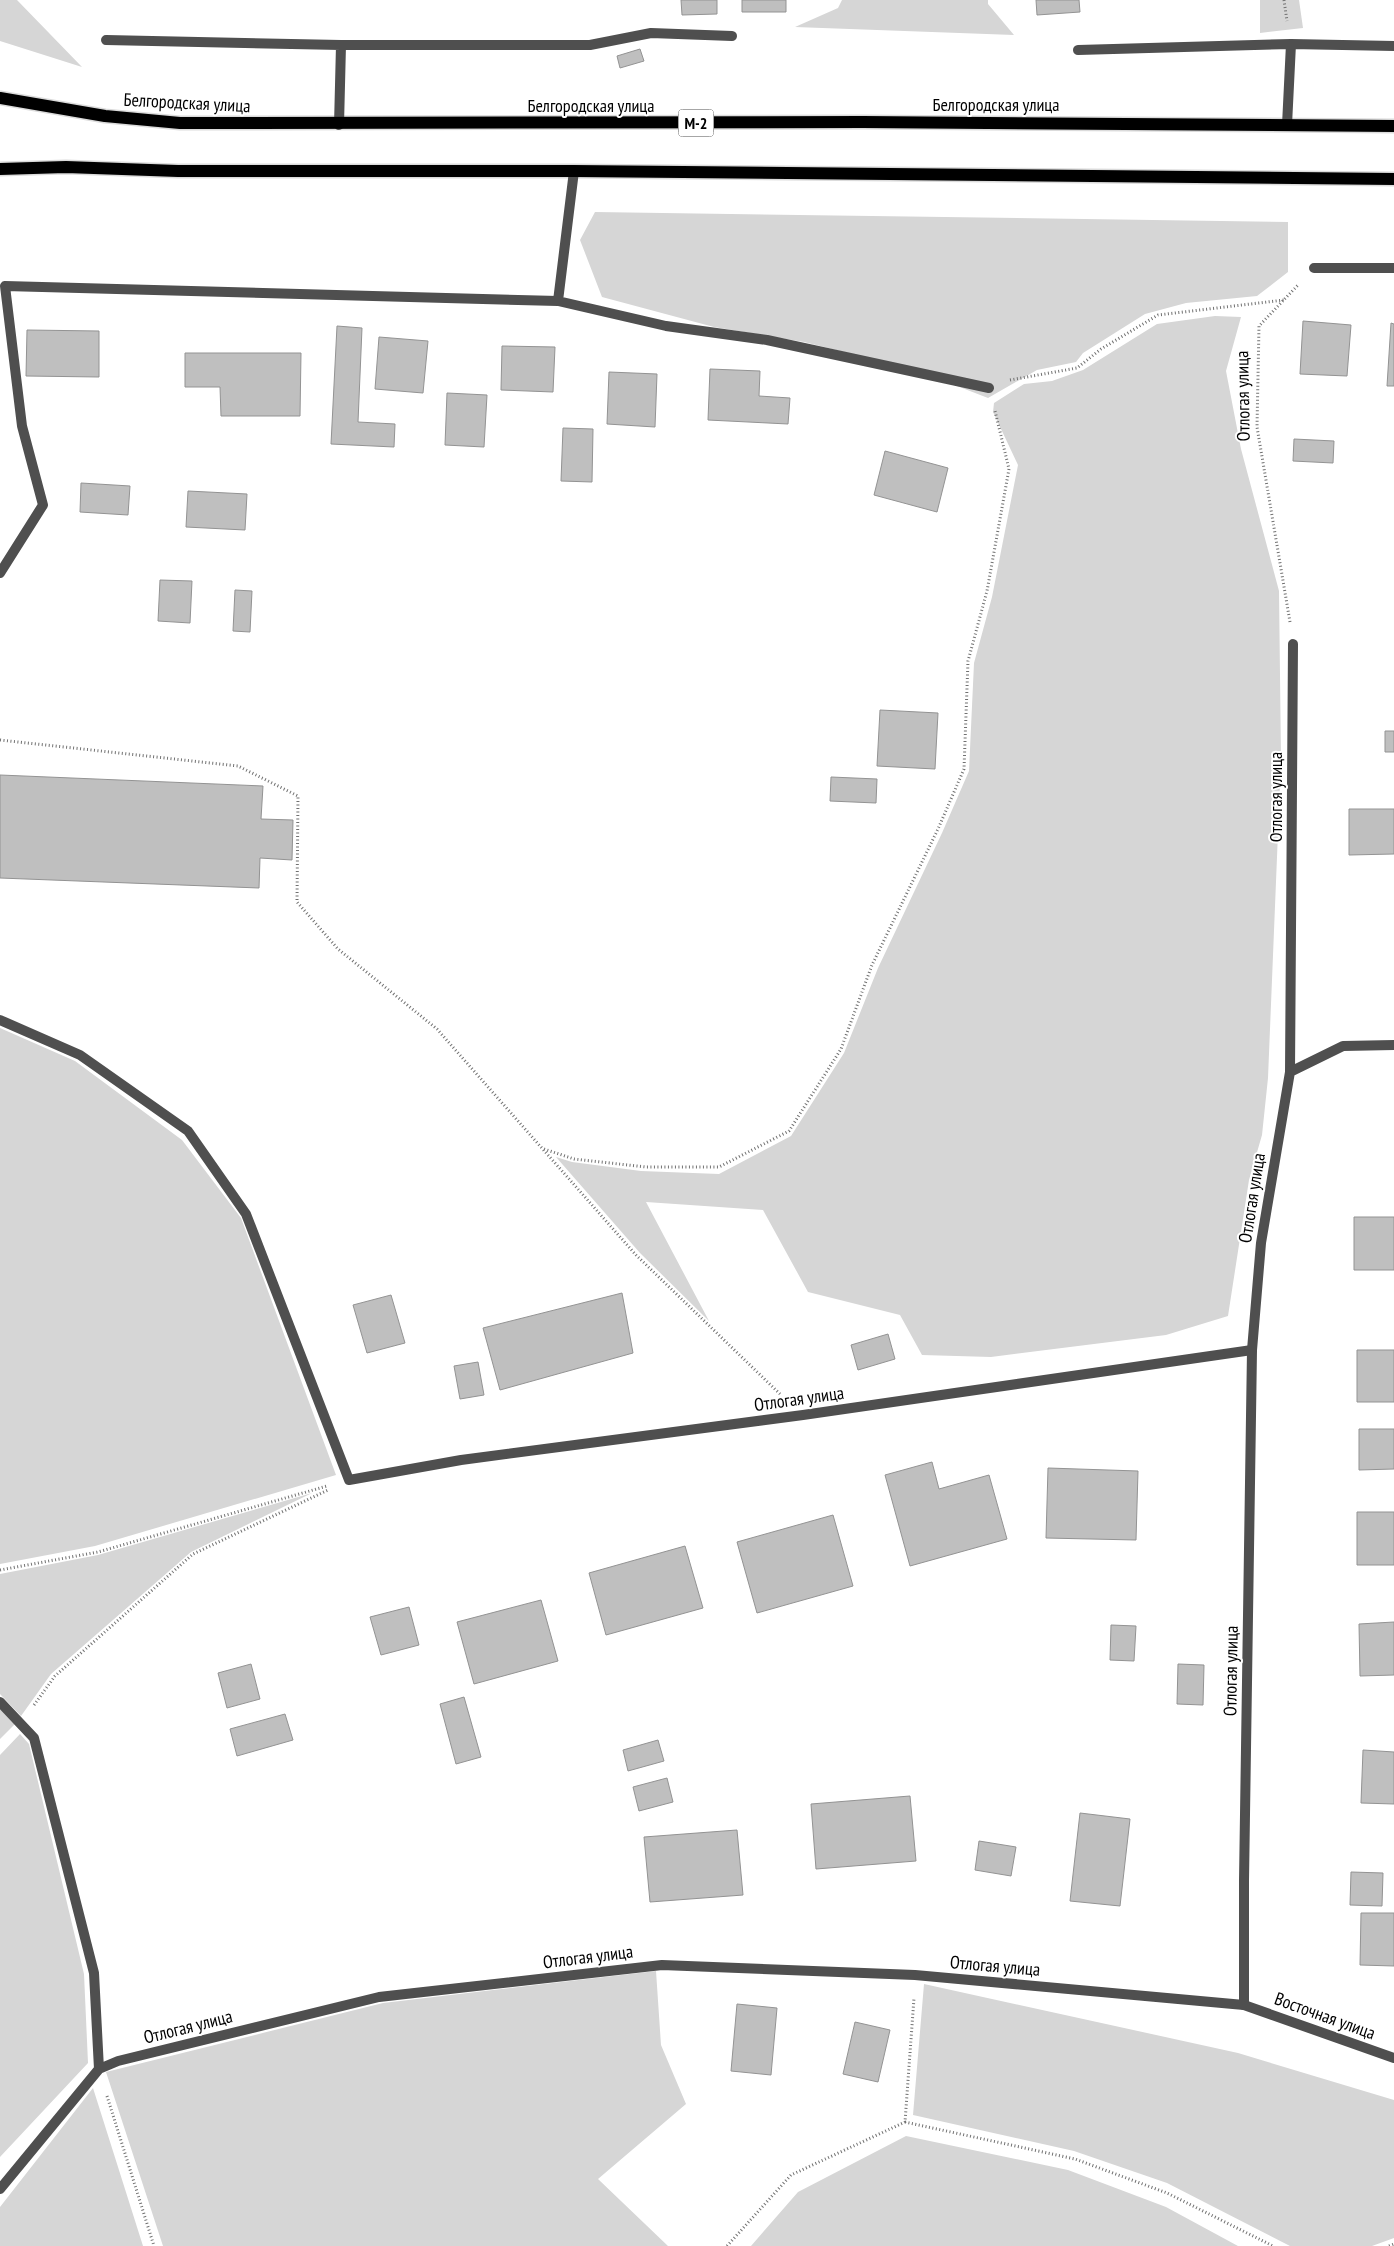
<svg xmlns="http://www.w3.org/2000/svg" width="1394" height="2246" font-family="'PT Sans Narrow',sans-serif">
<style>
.green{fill:#d6d6d6}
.building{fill:#bfbfbf;stroke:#939393}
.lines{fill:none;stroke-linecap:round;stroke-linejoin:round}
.primary-casing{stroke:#dbdbdb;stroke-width:15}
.path{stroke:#717171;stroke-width:3;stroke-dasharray:1 2.5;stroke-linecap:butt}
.lane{stroke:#4f4f4f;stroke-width:10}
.street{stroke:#4f4f4f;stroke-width:10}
.primary{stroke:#000;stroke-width:12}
.labels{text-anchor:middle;stroke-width:4;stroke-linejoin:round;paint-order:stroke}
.shield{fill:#fff;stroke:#4c4c4c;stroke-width:1}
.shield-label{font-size:16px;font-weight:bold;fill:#000}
.street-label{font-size:18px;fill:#000;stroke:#fff}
</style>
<rect width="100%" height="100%" fill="#fff"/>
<path class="green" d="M0,0H17L82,67L0,41Z
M842,0H988V4L1014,35L795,27L838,8Z
M1260,0H1299L1303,28L1260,33Z
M595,212L1288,222V272L1257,296L1186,303L1145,314L1083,353L1076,362L1037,370L988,398L913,369L804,342L714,327L602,297L580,240Z
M1215,316L1241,317L1226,371L1241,449L1279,591L1281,759L1268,1078L1262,1135L1249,1180L1228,1316L1166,1335L991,1357L922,1355L900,1315L808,1292L763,1210L646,1202L709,1321L640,1253L556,1157L572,1162L641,1171L719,1174L791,1136L844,1053L878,968L942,833L969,771L974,663L992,597L1018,465L993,412L994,403L1024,384L1052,381L1083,370L1157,324Z
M0,1028L75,1061L182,1140L241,1218L336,1475L95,1546L0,1564Z
M312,1493L191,1552L51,1674L21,1716L0,1694V1574L98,1555Z
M0,1707L16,1723L0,1739Z
M20,1734L29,1744L84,1974L88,2063L0,2157V1755Z
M656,1971L661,2045L686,2104L598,2179L668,2246H163L106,2072L383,2003Z
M924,1984L1238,2053L1394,2100V2238L1372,2246H1290L1167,2183L1074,2151L913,2115Z
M93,2088L143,2246H0V2207Z
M906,2136L1068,2170L1166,2207L1238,2246H751L798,2192Z"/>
<path class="building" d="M681,0H717V14L682,15Z
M742,0H786V12H742Z
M1036,0H1079L1080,12L1037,15Z
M640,49L644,61L620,68L617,56Z
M1303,321L1351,325L1347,376L1300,374Z
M1391,323L1394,324V386H1387Z
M337,326L362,328L358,422L395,424L394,447L331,444Z
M27,330L99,331V377L26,376Z
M379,337L428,341L423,393L375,389Z
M502,346L555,347L553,392L501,390Z
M185,353H301L300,416H221L220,387H185Z
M710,369L760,371L759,396L790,398L788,424L708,420Z
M609,372L657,374L655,427L607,424Z
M447,393L487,395L484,447L445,445Z
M563,428L593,429L592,482L561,481Z
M1294,439L1334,441L1333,463L1293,461Z
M885,451L948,468L937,512L874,495Z
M81,483L130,486L128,515L80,512Z
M188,491L247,494L245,530L186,527Z
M160,580L192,581L190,623L158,621Z
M235,590L252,591L250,632L233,631Z
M880,710L938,713L935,769L877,766Z
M1385,731H1394V752H1385Z
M0,775L263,786L261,819L293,820L292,860L260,858L259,888L0,878Z
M831,777L877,779L876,803L830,801Z
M1349,809H1394V854L1349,855Z
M1354,1217H1394V1270H1354Z
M622,1293L633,1353L500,1390L483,1328Z
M391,1295L405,1343L367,1353L353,1305Z
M888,1334L895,1359L858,1370L851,1345Z
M1357,1350H1394V1402H1357Z
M478,1362L484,1395L460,1399L454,1366Z
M1359,1429H1394V1469L1359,1470Z
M932,1462L939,1489L989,1475L1007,1539L910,1566L885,1475Z
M1048,1468L1138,1471L1136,1540L1046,1538Z
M1357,1512H1394V1565H1357Z
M833,1515L853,1586L757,1613L737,1542Z
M685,1546L703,1608L606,1635L589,1573Z
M541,1600L558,1661L474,1684L457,1622Z
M409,1607L419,1645L381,1655L370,1617Z
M1394,1622V1675L1360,1676L1359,1624Z
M1111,1625L1136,1626L1134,1661L1110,1660Z
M251,1664L260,1699L227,1708L218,1673Z
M1178,1664L1204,1665L1203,1705L1177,1704Z
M464,1697L481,1757L456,1764L440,1704Z
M285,1714L293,1740L237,1756L230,1729Z
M658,1740L664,1761L628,1771L623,1750Z
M1363,1750L1394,1752V1804L1361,1803Z
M667,1778L673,1802L639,1811L633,1787Z
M910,1796L916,1861L816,1869L811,1804Z
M1080,1813L1130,1819L1120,1906L1070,1901Z
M737,1830L743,1895L650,1902L644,1837Z
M979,1841L1016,1847L1011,1876L975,1870Z
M1351,1872L1383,1873L1382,1906L1350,1905Z
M1361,1913H1394V1966L1360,1965Z
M737,2004L777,2008L771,2075L731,2071Z
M855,2022L890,2030L878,2082L843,2074Z"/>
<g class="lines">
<g class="primary-casing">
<path id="primary" d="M0,98L105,116L180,123L863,122L1394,126
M0,169L66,167L178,171H574L1394,179"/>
</g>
<path class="path" d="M1284,0L1287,21
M1010,380L1077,368L1101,349L1158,315L1284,300
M1290,622L1257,427L1259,326L1298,285
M0,740L238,766L298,796L297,902L338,949L437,1029L636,1255L780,1394
M544,1149L574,1159L646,1167H719L789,1131L841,1049L872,965L938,829L964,769L968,661L987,591L1009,469L995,411
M0,1570L98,1552L327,1486
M34,1705L55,1676L193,1554L328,1490
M107,2096L154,2246
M905,2122L1075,2159L1167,2193L1273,2246
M727,2246L791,2175L905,2122L914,1998
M1389,2246L1394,2244"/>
<path class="lane" d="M106,40L341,45L339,125
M341,45H590L651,33L732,36
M1078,50L1291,44
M1287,125L1291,44L1394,46
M574,171L558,301L666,326L767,340L989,388
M1314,268H1394
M0,573L43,505L22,426L5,286L558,301
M0,1020L80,1055L188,1131L246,1214L349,1480L461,1460L803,1415L1252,1350
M1290,1072L1293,644
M0,1702L34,1738L94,1973L99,2069L0,2189
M99,2069L118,2061L379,1997L662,1965L915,1975L1244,2005"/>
<path class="street" d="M1394,1045L1343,1046L1290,1072L1261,1243L1252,1350L1244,1881V2005L1394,2058"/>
<use href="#primary" class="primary"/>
</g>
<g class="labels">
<rect class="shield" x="678.5" y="109.5" width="35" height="27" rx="4"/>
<g class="shield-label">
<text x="696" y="129">М-2</text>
</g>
<g class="street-label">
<text transform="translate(187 103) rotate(3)" y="6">Белгородская улица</text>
<text x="996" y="111">Белгородская улица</text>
<text x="591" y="112">Белгородская улица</text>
<text transform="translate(1243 396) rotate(-91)" y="6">Отлогая улица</text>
<text transform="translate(1276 797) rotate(-90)" y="6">Отлогая улица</text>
<text transform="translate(1252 1198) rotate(-81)" y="6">Отлогая улица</text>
<text transform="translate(799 1399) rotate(-8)" y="6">Отлогая улица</text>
<text transform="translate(1231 1671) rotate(-89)" y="6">Отлогая улица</text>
<text transform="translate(588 1957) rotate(-7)" y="6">Отлогая улица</text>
<text transform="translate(995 1966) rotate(5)" y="6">Отлогая улица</text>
<text transform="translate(1325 2016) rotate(20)" y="6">Восточная улица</text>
<text transform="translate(188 2027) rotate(-14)" y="6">Отлогая улица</text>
</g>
</g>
</svg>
